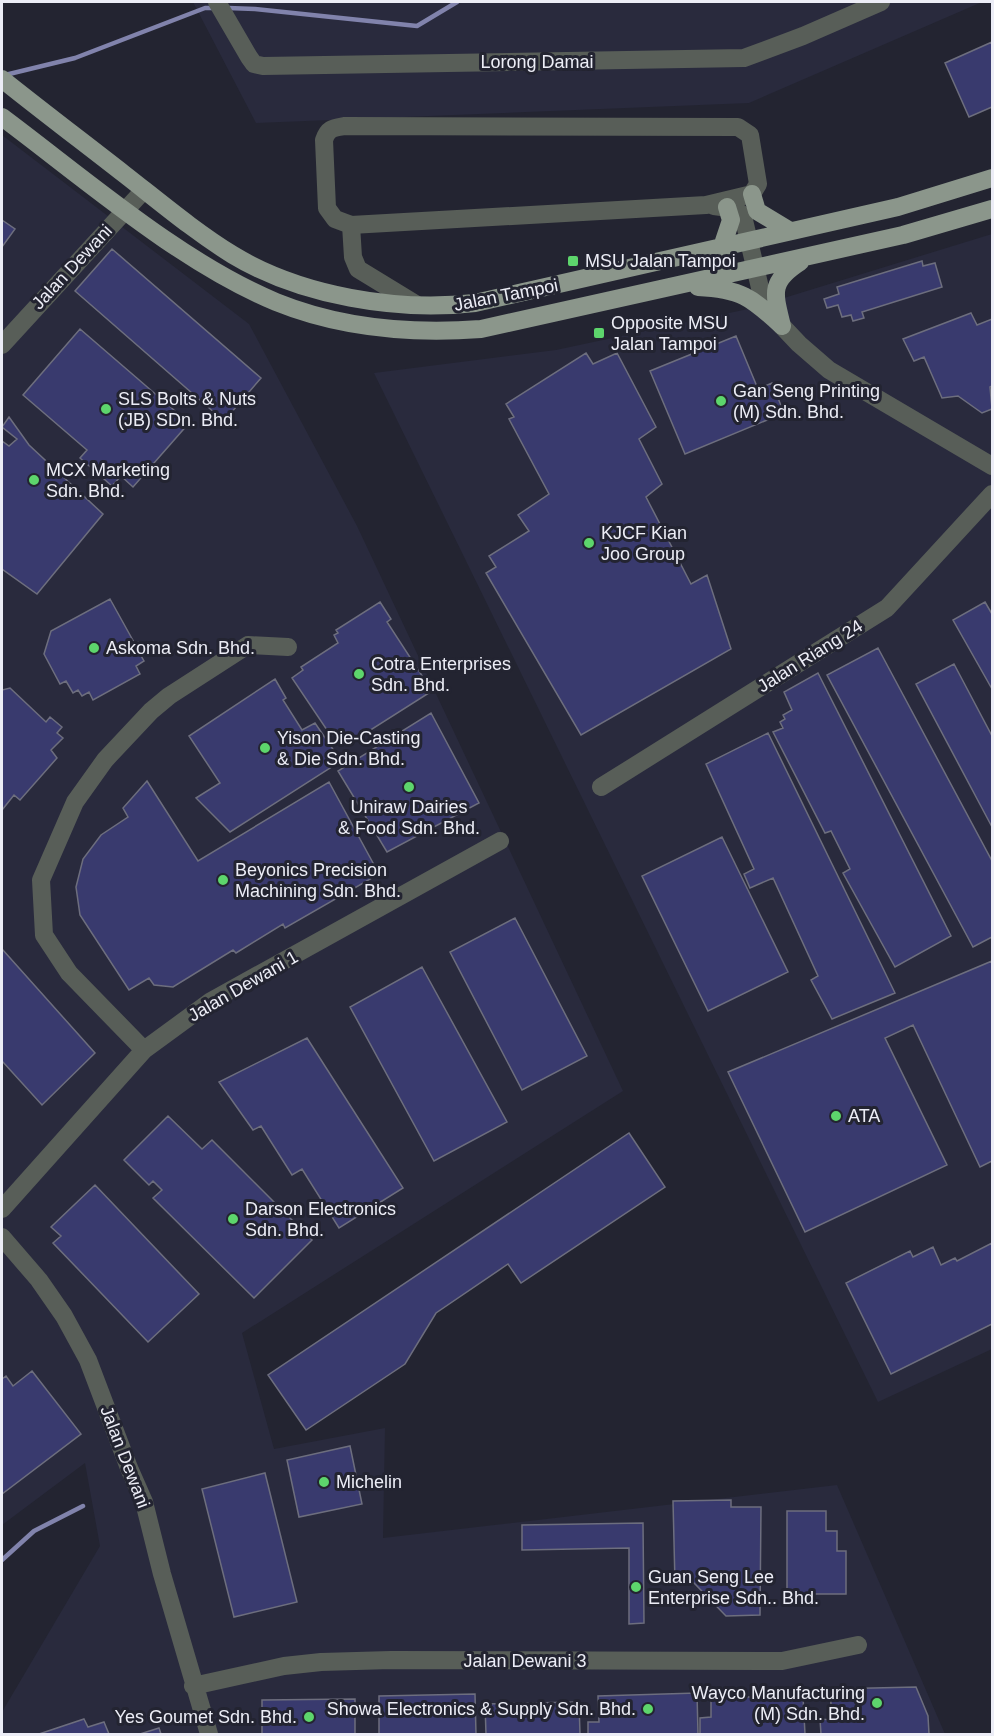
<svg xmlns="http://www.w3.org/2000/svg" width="994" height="1736" font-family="Helvetica,sans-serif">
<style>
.built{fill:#292a3d}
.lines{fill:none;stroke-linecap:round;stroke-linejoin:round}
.stream{stroke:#8183ac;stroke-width:4.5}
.building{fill:#393a6e;stroke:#6d6e7e;stroke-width:1.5}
.minor{stroke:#585e58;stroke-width:18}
.major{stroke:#8b968b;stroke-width:18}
.poi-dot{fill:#5dd56c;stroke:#232431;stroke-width:2}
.labels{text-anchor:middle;stroke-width:6;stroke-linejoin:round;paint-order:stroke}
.street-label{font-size:18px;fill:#ecedf6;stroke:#232431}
.poi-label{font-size:18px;fill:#ecedf6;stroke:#232431;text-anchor:start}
</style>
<rect width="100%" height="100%" fill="#232431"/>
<path class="built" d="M193,2H982L749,103L256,123Z
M2,135L249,324L357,526L623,1091L242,1333L274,1449L385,1428L383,1538L837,1485L945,1734H2V1712L100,1546L85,1463L2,1525Z
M992,234V1349L878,1402L374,373L556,350L748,309Z"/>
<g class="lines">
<path class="stream" d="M228,8L255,9L417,26L457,2
M5,75L75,58L205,8H216
M2,1560L34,1531L83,1506"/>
</g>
<path class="building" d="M992,42V107L969,117L945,63Z
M2,220L15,229L2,247Z
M112,249L261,378L224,421L75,291Z
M922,261L923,266L935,263L942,287L862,312L864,318L853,321L851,315L842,317L838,305L827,308L824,299L839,294L837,287Z
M971,313L977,325L992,319V386L990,387L992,409L982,413L958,396L942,398L924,357L914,361L903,339Z
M80,329L189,423L133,487L121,476L112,486L80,458L87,450L23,395Z
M736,336L758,389L772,383L784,413L685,454L650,371Z
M586,353L593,364L617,353L656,427L639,439L662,484L646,497L691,584L707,575L731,649L581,735L486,573L496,567L489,556L529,531L518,515L549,494L509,419L514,417L506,404Z
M9,417L29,445L103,514L37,594L2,569V441L9,446L17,439L2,427Z
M110,599L135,644L138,642L144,652L140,654L144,661L136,666L140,674L93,700L89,692L82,696L78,690L73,693L66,681L60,684L44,654L51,631Z
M380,602L391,619L387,622L432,691L347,745L339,731L331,736L292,678L303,670L301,667L338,643L334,635L338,633L336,630Z
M985,602L992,614V689L953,620Z
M878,648L992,861V937L973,947L827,675Z
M954,664L992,736V827L916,684Z
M818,673L951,936L895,967L843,873L850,869L831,831L825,833L773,732L783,728L780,722L785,719L783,715L792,710L784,692Z
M275,679L286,698L283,700L302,730L315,723L341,761L230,832L196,798L220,783L189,736Z
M10,688L46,722L50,717L62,727L57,733L63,738L51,750L57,758L20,800L14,795L2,810V690Z
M431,713L479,803L387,852L338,771Z
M768,733L895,993L832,1019L811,980L818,976L773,878L750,888L744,874L754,869L706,764Z
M147,781L198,861L329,782L379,874L285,928L283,924L236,953L233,950L173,987L154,985L149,978L129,990L80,915L76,887L83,859L101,835L128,817L123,808Z
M722,837L788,972L708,1011L642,876Z
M515,918L587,1056L522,1090L450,952Z
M2,949L95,1053L42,1105L2,1061Z
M992,961V1161L980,1167L913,1025L885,1038L947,1165L805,1232L728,1072Z
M422,967L507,1122L434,1161L350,1007Z
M307,1038L403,1188L339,1228L302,1169L292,1175L261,1126L253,1130L219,1082Z
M168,1116L202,1149L212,1140L312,1240L254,1298L153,1198L162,1190L153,1181L149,1185L124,1160Z
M629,1133L665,1187L521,1283L508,1264L436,1313L405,1364L306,1430L268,1375Z
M95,1185L199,1294L148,1342L53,1243L61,1236L51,1227Z
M992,1243V1324L891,1374L846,1283L910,1251L913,1257L933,1247L941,1265L955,1258L957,1261Z
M32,1371L81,1434L2,1494V1379L6,1376L13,1386Z
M350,1446L362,1504L299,1517L287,1460Z
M265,1473L297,1602L234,1617L202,1489Z
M731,1500V1507H761L760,1615L726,1616L694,1583H675L673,1501Z
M787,1511H826V1531H837V1551H846V1594H787Z
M643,1523L644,1623L629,1624V1548L522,1550V1525Z
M916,1687L928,1716L929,1734H821L820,1719L832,1720L830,1689Z
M697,1693L698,1734H588V1722H599L598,1696Z
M475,1694L476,1734H379V1696Z
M711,1697H803L805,1734H700V1718L711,1717Z
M355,1699V1734H262V1700Z
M579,1702L580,1734H486L485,1704Z
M84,1719L88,1727L104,1722L109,1734H39Z
M159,1728L161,1734H140Z"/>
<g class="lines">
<path class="minor" d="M217,2L249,57L254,64L263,66L744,58L803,36L881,2
M345,126L738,127L750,135L758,184L752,194L706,205L351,225L335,219L327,208L324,140C328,128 333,128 345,126Z
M714,206L736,209L743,216L761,292L782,326L799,344L829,370L992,466
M351,225L353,257L358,269L417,305
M2,345L144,190
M601,787L887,608L992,494
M144,1050L69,973L44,935L41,880L75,802L105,760L151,711L169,696L248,645L288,647
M2,1209L144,1050L211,1001L500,841
M2,1237L39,1280L64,1316L88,1360L129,1468L144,1502L162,1574L209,1734
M193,1686L284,1666L321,1662L391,1660L782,1661L858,1645"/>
<path class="major" d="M2,79C42,111 83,142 124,174C160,202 194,231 233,255C301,296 397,312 475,303L898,207L992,178
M2,117C85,179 180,262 276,302C340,328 413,334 481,329L903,235L992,209
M752,194L757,211L790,231
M722,247L731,220L727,207
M698,287C741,289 751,297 782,326
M782,326C774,293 769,282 800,262"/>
</g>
<g class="poi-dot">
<rect x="567" y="255" width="12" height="12" rx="3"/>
<rect x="593" y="327" width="12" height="12" rx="3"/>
<circle cx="721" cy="401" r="6"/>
<circle cx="106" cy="409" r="6"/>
<circle cx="34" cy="480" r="6"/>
<circle cx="589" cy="543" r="6"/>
<circle cx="94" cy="648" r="6"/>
<circle cx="359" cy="674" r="6"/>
<circle cx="265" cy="748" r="6"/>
<circle cx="409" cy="787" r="6"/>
<circle cx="223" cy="880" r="6"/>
<circle cx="836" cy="1116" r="6"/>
<circle cx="233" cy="1219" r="6"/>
<circle cx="324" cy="1482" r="6"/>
<circle cx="636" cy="1587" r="6"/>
<circle cx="877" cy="1703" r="6"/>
<circle cx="648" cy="1709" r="6"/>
<circle cx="309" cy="1717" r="6"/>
</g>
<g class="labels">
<g class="street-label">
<text x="537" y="68">Lorong Damai</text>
<text transform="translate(72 267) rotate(-47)" y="6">Jalan Dewani</text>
<text transform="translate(506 295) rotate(-11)" y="6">Jalan Tampoi</text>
<text transform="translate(810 656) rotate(-32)" y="6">Jalan Riang 24</text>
<text transform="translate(243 986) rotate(-30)" y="6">Jalan Dewani 1</text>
<text transform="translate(125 1457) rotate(69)" y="6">Jalan Dewani</text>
<text x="525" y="1667">Jalan Dewani 3</text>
</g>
<g class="poi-label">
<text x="585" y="267">MSU Jalan Tampoi</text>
<text x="611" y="329">Opposite MSU<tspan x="611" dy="21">Jalan Tampoi</tspan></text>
<text x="733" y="397">Gan Seng Printing<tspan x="733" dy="21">(M) Sdn. Bhd.</tspan></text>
<text x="118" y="405">SLS Bolts &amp; Nuts<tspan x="118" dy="21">(JB) SDn. Bhd.</tspan></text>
<text x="46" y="476">MCX Marketing<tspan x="46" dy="21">Sdn. Bhd.</tspan></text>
<text x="601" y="539">KJCF Kian<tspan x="601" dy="21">Joo Group</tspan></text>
<text x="106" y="654">Askoma Sdn. Bhd.</text>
<text x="371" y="670">Cotra Enterprises<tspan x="371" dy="21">Sdn. Bhd.</tspan></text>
<text x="277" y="744">Yison Die-Casting<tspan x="277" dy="21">&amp; Die Sdn. Bhd.</tspan></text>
<text x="409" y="813" text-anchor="middle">Uniraw Dairies<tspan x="409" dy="21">&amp; Food Sdn. Bhd.</tspan></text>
<text x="235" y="876">Beyonics Precision<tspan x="235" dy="21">Machining Sdn. Bhd.</tspan></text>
<text x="848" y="1122">ATA</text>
<text x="245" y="1215">Darson Electronics<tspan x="245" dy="21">Sdn. Bhd.</tspan></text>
<text x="336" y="1488">Michelin</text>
<text x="648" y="1583">Guan Seng Lee<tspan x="648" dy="21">Enterprise Sdn.. Bhd.</tspan></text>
<text x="865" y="1699" text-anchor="end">Wayco Manufacturing<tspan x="865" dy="21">(M) Sdn. Bhd.</tspan></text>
<text x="636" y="1715" text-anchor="end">Showa Electronics &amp; Supply Sdn. Bhd.</text>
<text x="297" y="1723" text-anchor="end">Yes Goumet Sdn. Bhd.</text>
</g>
</g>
<rect width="994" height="1736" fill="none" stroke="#ecedf6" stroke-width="6"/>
</svg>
